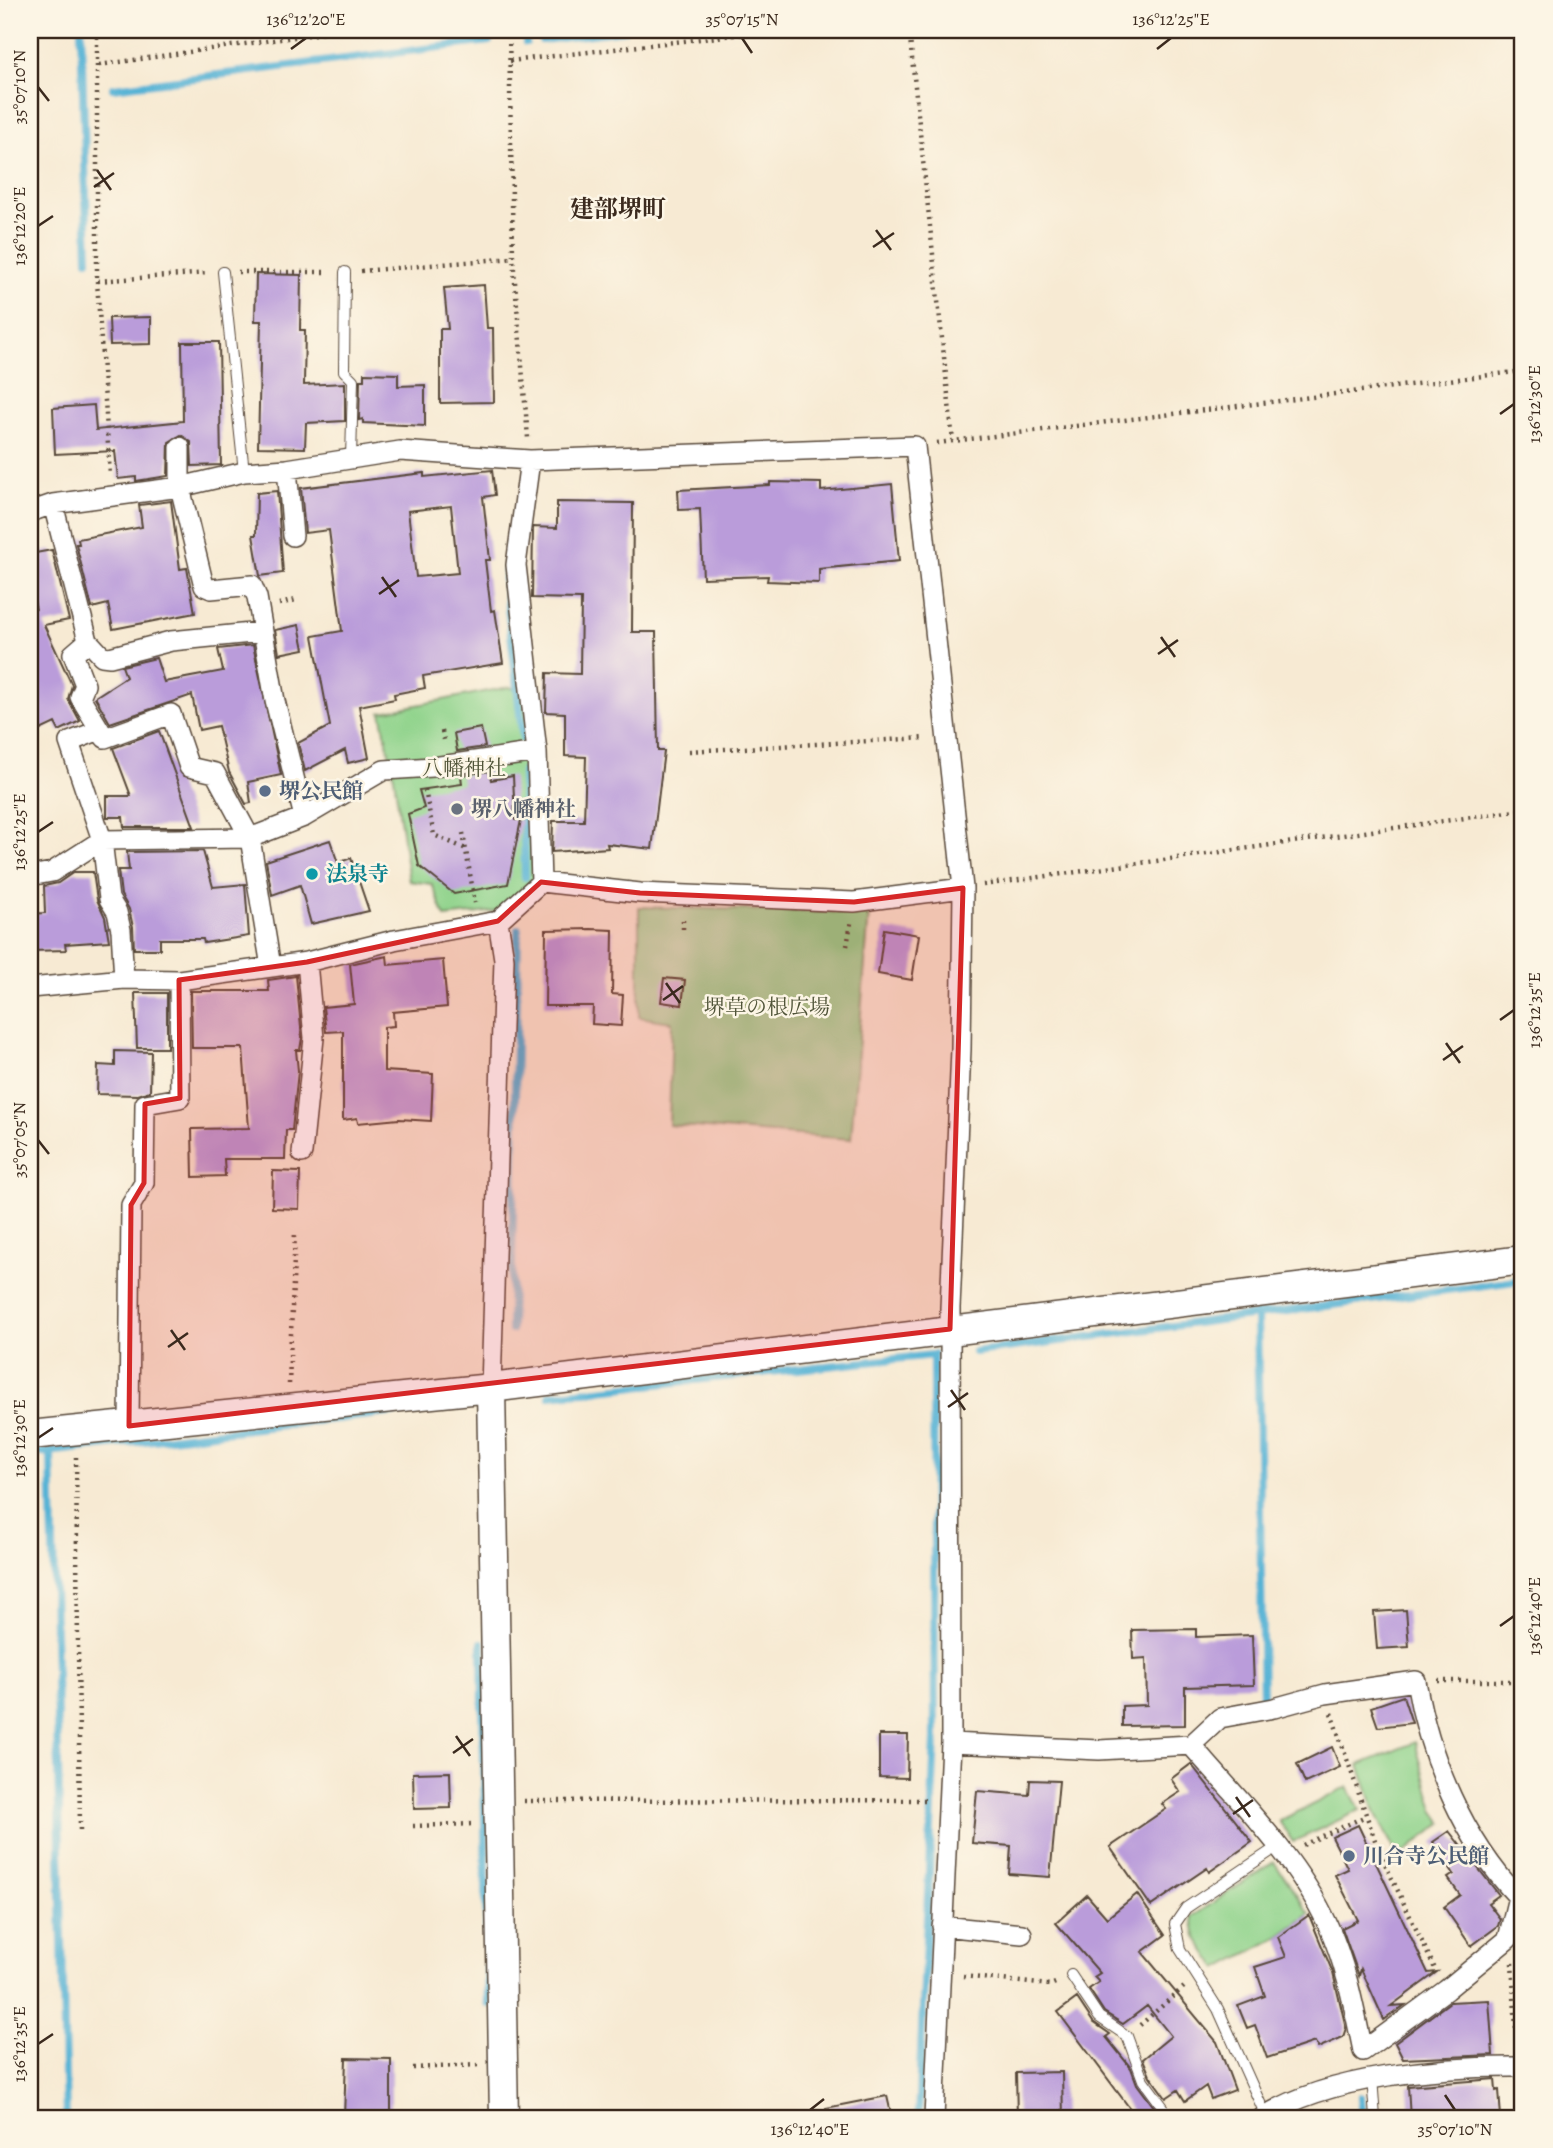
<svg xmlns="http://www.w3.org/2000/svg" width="1553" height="2148" font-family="Alegreya,'Noto Serif JP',serif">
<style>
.green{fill:#8fd38b;stroke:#657e54;stroke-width:2}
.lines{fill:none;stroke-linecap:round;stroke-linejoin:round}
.stream{stroke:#57b3d5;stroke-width:8}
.building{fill:#ba9cda;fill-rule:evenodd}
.lane-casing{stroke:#574739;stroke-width:12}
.street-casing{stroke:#574739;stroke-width:22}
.secondary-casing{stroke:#574739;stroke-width:31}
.path{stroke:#574739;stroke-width:4.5;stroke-dasharray:2 5;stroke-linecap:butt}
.lane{stroke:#fff;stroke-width:10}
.street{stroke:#fff;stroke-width:19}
.secondary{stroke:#fff;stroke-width:28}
.marked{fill:#d62828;fill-opacity:0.2;stroke:#d62828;stroke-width:5;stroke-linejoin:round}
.ticks{fill:none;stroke:#3b2a1e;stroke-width:2.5}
.service-dot{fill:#5c6f8a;stroke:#fcf5e5;stroke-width:2.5}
.worship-dot{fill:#6b7280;stroke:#fcf5e5;stroke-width:2.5}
.culture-dot{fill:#0f9aa8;stroke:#fcf5e5;stroke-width:2.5}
.labels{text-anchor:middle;stroke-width:5;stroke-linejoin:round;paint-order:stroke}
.park-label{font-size:21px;fill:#505439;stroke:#fcf5e5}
.service-label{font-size:21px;font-weight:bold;fill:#4e5e75;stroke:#fcf5e5;text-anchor:start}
.worship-label{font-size:21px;font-weight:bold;fill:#5b616d;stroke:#fcf5e5;text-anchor:start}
.culture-label{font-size:21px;font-weight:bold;fill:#0d838f;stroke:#fcf5e5;text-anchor:start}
.quarter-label{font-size:24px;font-weight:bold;fill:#3b2a1e;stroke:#fcf5e5}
.neatline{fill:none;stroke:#3b2a1e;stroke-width:2.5}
.ticks-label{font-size:18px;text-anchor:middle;fill:#3b2a1e}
</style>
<rect width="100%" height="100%" fill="#fcf5e5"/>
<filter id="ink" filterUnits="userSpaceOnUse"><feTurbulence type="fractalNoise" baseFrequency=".0143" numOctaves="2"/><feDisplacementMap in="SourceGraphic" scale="14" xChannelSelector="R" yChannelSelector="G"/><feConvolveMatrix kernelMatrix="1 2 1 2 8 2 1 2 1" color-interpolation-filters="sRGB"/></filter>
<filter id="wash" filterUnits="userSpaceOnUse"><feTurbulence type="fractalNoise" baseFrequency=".00686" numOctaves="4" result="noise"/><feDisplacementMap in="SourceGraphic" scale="28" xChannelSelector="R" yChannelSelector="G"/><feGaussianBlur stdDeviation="1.57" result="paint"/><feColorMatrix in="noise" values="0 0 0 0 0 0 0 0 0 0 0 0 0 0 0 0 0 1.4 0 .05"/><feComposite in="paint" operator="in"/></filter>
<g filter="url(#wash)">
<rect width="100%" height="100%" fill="#f7ead3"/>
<path class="green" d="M509,687L526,692L534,879L498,911L445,917L432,884L409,881L394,777L381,712Z
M639,907L869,913L851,1139L669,1125L672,1022L639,1017Z
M1415,1742L1434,1810L1443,1823L1398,1857L1376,1814L1359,1765Z
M1348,1787L1360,1810L1293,1842L1279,1821Z
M1274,1862L1310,1914L1278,1937L1218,1969L1196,1937L1192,1917Z"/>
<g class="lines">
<path class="stream" d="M81,30L88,260
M526,30V42
M542,40L624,30
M113,88L489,41
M508,558L505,580L523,739
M523,772L525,877
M1257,1314L1263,1702
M511,1330L518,929
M975,1352L1523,1280
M550,1395L933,1355L935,1739L918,2118
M51,1453L66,2118
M30,1454L448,1406
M482,1643L488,2004
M1361,2097L1363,2118"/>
</g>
<g id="blocks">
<path class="building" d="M256,274L301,275L300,330H305L304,385L345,383V421L306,423L305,448L258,447L261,321H255Z
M484,285L487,328H493L494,402L440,403V329H448L444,288Z
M151,317V344L110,345L109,318Z
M182,342H219L221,465L192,466L191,442L181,435L169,442L168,476L136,481V477L118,479L115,451L55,454L53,408L94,405L96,430L183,421Z
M364,373L398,374V386L425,385V426L363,423V419L359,420L360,380H364Z
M492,470L495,495L483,497L490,560H485L491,611L495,610L503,663L423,676L425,688L394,694L395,699L359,706L369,758L348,763L345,750L305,771L298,743L330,726L313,636L342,631L329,530L305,533L301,488L424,473V477ZM451,506L458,573L416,577L408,511Z
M770,482L821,483V491L892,484L899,561L819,569V583L767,581L768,576L703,578L700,509L679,510L678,490L770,485Z
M277,491L283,573L260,576L253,535H256L257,493Z
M171,501L180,569L187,568L195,613L113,629L108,604L92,608L76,544H79L78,539L142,527L139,505Z
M557,502L633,503L632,632H656L658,751H664L652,849L607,844L608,848L552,852L553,821H584L586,757L565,756V713L546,712L547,673L580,674L581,599L532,598L533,527L557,528Z
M52,550L69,620L44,625L72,685L68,699L80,721L59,731L55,723L30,735V597L36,610L30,582V554Z
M299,625L304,649L279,654L275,630Z
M253,645L281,775L248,782L251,803L246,804L229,772L218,726L199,730L192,695L110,723L95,697L126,677L122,666L156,658L164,682L223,671L218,649Z
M481,728L485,747L457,751L454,733Z
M159,731L194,827H124L123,817H107V796H131L113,748Z
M489,771L491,780L513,776L515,820H521L508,884L454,894L419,866L408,814L424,808L419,790L462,784L461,775Z
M330,840L338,863L351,858L369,911L311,924L300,885L272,895L266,861Z
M203,851L213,887L245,884L249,936L204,943L203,939H160V949H134L133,927L129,909L121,895L118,870H129L127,852Z
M74,872H93L97,900L105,917L109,941L65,944L66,950L30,951V914L45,913L44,886L58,883Z
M591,929L613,930L612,994L623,995L621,1026L592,1024L593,1006H545L546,930Z
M884,929L919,935L912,980L878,974Z
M387,956L388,965L443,960L447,1007L393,1012L394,1026L384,1027V1071L433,1074L431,1121L399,1119L358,1123L357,1118L343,1120V1031L326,1032L323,1007L354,1004L350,964Z
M296,976L302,1038L300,1050H296L298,1071L292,1130H286L285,1159H224L225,1176L193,1177L192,1129L249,1128L243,1048H192L191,991H269L268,980Z
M664,978L685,980L682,1005L661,1002Z
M135,993H167V1048H137Z
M115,1051L151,1052L150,1091L137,1095L97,1094L98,1065L115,1066Z
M273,1171L300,1172L299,1209L272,1208Z
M1406,1610L1409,1647L1377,1649L1374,1612Z
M1196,1629V1637L1252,1635L1254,1685L1185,1687V1725L1122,1726V1706L1147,1705L1146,1658L1133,1659L1132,1630Z
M1403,1696L1412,1723L1378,1727L1371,1707Z
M879,1735H908L907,1778L879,1777Z
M1332,1747L1340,1767L1305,1783L1297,1764Z
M1191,1764L1252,1842L1209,1872L1207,1868L1151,1906L1110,1847L1166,1809L1162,1804L1180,1792L1171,1779Z
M450,1772L451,1808L414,1809L413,1773Z
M1030,1780L1059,1781L1050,1877L1009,1874L1011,1846L972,1843L977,1791L1029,1795Z
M1358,1825L1428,1973L1437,1972L1391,2006L1405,2005L1384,2020L1361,1969L1359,1976L1342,1928L1358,1920L1335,1875L1348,1869L1332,1837Z
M1449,1831L1499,1895L1488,1903L1500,1919L1498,1926L1471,1946L1444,1907L1460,1895L1448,1878L1454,1874L1433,1842Z
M1137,1894L1165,1935L1142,1952L1217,2042L1235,2090L1211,2099L1206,2086L1185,2101L1178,2090L1166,2098L1150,2076L1143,2059L1171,2036L1147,2006L1123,2024L1104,2012L1089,1989L1099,1982L1094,1977L1100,1973L1056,1923L1087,1895L1107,1918Z
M1309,1915L1333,1973L1346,2028L1343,2037L1318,2048L1315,2042L1267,2058L1255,2025L1247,2028L1238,2006L1265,1996L1255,1967L1286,1957L1278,1937Z
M1077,1998L1093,2022L1110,2034L1106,2037L1131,2068L1137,2084L1154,2107L1137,2118L1058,2012Z
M1489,2000L1493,2055L1403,2059L1395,2043L1450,2002Z
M346,2058L391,2059V2118H344Z
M1062,2072L1063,2118L1017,2117L1016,2073Z
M1495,2079L1496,2091L1499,2090L1501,2118H1467V2115L1410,2118L1408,2086Z
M887,2096L892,2118H827L826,2108Z"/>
</g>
</g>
<g filter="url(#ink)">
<use href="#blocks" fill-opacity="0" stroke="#574739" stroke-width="2"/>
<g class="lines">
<g class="lane-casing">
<path id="lane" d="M223,272L244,472
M345,272L344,371L353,380L351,459
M1071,1975L1099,2017L1127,2036L1143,2080L1163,2107L1164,2118
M1372,2077L1375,2118
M1266,2116L1218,2009L1180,1949L1175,1924L1186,1908L1277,1847"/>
</g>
<g class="street-casing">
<path id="street" d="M180,447V487L204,586L211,589L252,585L257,597L275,701L304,817
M530,460L516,565L537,752L541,882
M287,469L293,536
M53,504L88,641
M30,512L53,504L180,487L244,472L287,469L400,451L530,460L915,446L963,888L961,1049L950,1308L951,1743L934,2118
M100,730L80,697L85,685L73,654L88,641L102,656L110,657L171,641L261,632
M30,876L52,872L102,840L250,838L304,817L384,770L433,767L537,752
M124,979L121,930L117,912L109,899L102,840L69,742L100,730L105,738L171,714L189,767L215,773L250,838L271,967
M30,988L124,979L179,980L307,962L394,940L498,921L541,882L640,893L854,902L963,888
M302,1153L314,1038L307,962
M491,1388L504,959L498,921
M129,1426L131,1205L144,1183L145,1104L180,1098L179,980
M951,1743L1099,1750L1191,1745L1220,1718L1274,1708L1325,1694L1416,1681C1429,1759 1464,1840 1518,1897H1523
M1191,1745C1238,1800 1296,1856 1327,1923C1346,1964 1354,2007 1363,2051L1446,1990L1508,1939L1518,1897
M942,1926L1022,1934
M1262,2118C1327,2075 1445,2066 1523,2067"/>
</g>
<g class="secondary-casing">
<path id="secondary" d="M491,1388L504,2118
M30,1435L491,1388L1523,1260"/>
</g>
<path class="path" d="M97,30V281L208,273
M509,30L513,258L528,438
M909,30L953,441
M510,61L778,30
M99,65L343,30
M361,271L513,258
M238,272H327
M97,281L110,475
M937,443L1523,371
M279,604L296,600
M442,731L445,744
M689,751L925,738
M425,790L434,835L466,849
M463,833L475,903
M983,885L1523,810
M683,929V917
M847,946L851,923
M289,1384L295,1232
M76,1457L80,1832
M1438,1681H1523
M1331,1713L1378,1849L1436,1971
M524,1801L928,1800
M413,1826L474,1824
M1303,1845L1366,1816
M1512,1963L1517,2045
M963,1976L1050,1985L1058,1982
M1140,2025L1184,1987
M413,2068L479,2065"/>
<use href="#lane" class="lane"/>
<use href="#street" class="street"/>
<use href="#secondary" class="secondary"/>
</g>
</g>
<path class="marked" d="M541,882L640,893L854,902L963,888L950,1329L129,1426L131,1205L144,1183L145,1104L180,1098L179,980L307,962L498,921Z"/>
<path class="ticks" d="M742,38L752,53M291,49L306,38M1157,49L1171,38M38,87L49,101M97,170L111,190M94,187L114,173M38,226L53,216M876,230L891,250M873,247L894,233M1500,414L1514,404M382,577L396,597M379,594L399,580M1161,637L1175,657M1158,654L1178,640M38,832L53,822M666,983L680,1003M663,1000L683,986M1500,1020L1514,1010M1446,1043L1460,1063M1443,1060L1463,1046M38,1140L49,1154M171,1330L185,1350M168,1347L188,1333M951,1390L965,1410M948,1407L968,1393M38,1438L53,1428M1500,1626L1514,1616M456,1736L470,1756M453,1753L473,1739M1236,1797L1250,1817M1233,1814L1253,1800M38,2044L53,2034M1445,2095L1455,2110M810,2110L824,2099"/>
<g class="service-dot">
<circle cx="265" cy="791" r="7"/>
<circle cx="1349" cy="1856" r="7"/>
</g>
<circle class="worship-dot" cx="457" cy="809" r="7"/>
<circle class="culture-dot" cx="312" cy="874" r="7"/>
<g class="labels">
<g class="park-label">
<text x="464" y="775">八幡神社</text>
<text x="767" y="1014">堺草の根広場</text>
</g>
<g class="service-label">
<text x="279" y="798">堺公民館</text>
<text x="1363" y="1863">川合寺公民館</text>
</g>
<g class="worship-label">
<text x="471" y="816">堺八幡神社</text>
</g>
<g class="culture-label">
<text x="326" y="881">法泉寺</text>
</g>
<g class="quarter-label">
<text x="618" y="217">建部堺町</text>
</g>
</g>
<rect width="1553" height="2148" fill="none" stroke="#fcf5e5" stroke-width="77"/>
<rect x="38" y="38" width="1476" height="2072" class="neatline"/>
<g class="ticks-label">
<text x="306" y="25">136°12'20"E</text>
<text x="742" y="25">35°07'15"N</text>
<text x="1171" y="25">136°12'25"E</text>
<text transform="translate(19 87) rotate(-90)" y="6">35°07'10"N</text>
<text transform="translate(19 226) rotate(-90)" y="6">136°12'20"E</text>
<text transform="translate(1534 404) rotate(-90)" y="6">136°12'30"E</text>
<text transform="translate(19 832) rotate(-90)" y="6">136°12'25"E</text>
<text transform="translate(1534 1010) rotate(-90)" y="6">136°12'35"E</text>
<text transform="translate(19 1140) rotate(-90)" y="6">35°07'05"N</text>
<text transform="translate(19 1438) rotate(-90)" y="6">136°12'30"E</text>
<text transform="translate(1534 1616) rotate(-90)" y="6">136°12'40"E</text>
<text transform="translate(19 2044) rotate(-90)" y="6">136°12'35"E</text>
<text x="810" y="2135">136°12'40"E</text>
<text x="1455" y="2135">35°07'10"N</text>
</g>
</svg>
